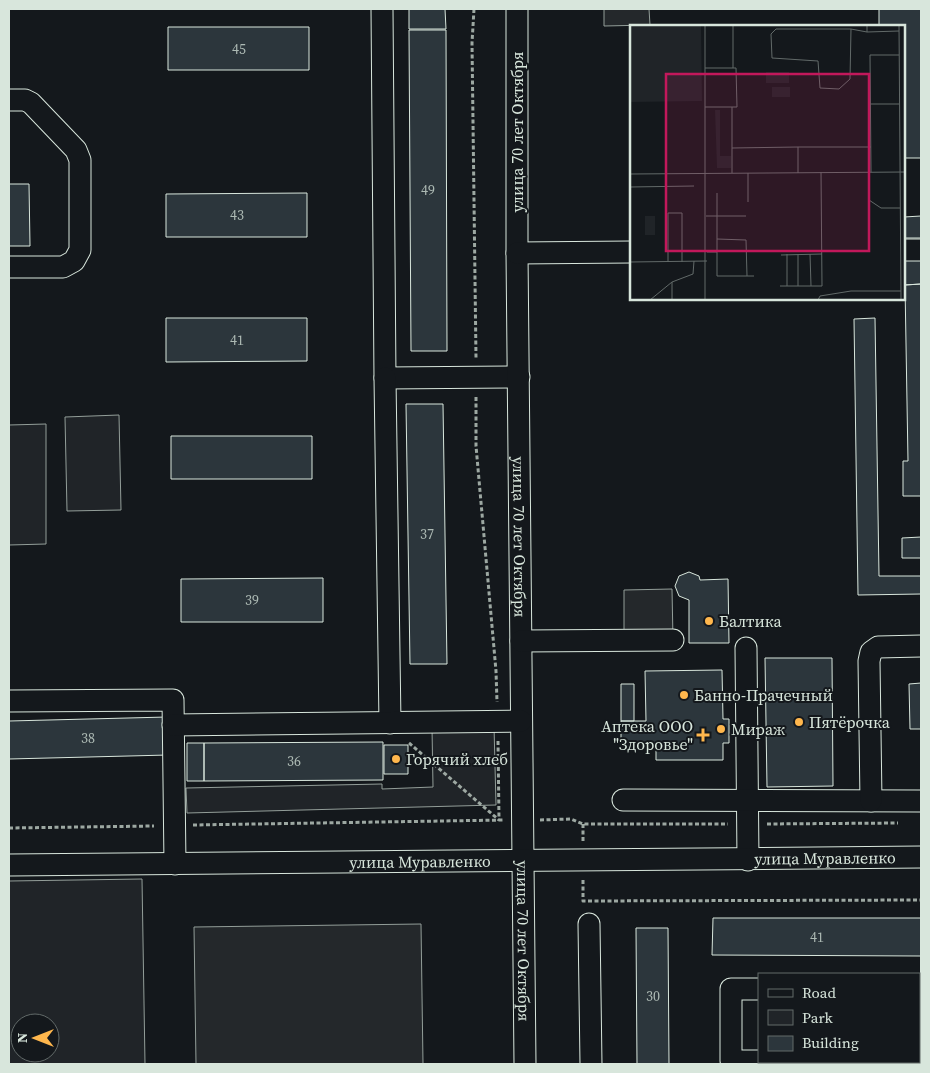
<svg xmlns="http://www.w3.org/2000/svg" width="930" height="1073" font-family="'Source Serif 4',serif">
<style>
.green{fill:#202428;stroke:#939e99;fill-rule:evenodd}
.parking{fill:#24282b;stroke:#939e99}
.building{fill:#2c363c;stroke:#d8e6dc}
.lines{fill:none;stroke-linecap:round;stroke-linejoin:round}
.minor-casing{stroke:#d8e6dc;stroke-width:23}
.path{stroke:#9da8a2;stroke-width:3;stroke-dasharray:4 2.5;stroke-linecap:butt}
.minor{stroke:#14181c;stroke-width:21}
.poi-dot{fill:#ffb74d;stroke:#14181c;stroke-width:2}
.labels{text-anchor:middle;stroke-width:4;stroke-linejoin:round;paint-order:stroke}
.number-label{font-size:14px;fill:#adbab4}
.street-label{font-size:16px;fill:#d8e6dc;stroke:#14181c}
.poi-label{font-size:16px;fill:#d8e6dc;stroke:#14181c;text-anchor:start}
.inset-road{fill:none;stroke:#626a69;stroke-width:1}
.view{fill:#c2185b;fill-opacity:0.15;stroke:#c2185b;stroke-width:2.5}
.inset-edge{fill:none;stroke:#d8e6dc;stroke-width:2.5}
</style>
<rect width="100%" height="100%" fill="#14181c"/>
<path class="green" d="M119,415L121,510L67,511L65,417Z
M46,424V544L9,545V425Z
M494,726L496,805L187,813L186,788L382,784V789L433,787L432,728Z
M142,879L145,1064H9V881ZM20,1023H50V1053H20Z"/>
<path class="parking" d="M604,9H649L650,25L604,26Z
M672,589L673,640H624V590Z
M421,924L423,1064H196L194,927Z"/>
<path class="building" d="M409,9H445L446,29H409Z
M879,9H921V158H904V26H879Z
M168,27H309V70H168Z
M409,30H446L447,351H411Z
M9,184H29L30,246H9Z
M307,193V237H166V194Z
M921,216V238H904V217Z
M904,255H921V284L904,285Z
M921,284V496H903V461H908L905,285Z
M166,318H307V361L166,362Z
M875,318L879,576H921V594L858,595L854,319Z
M406,404H443L447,664H410Z
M171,436H312V479H171Z
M921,537V558H902V538Z
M689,572L699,576L700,580L728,579L729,643H689V600L679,596L675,586L679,576Z
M323,578V622H181V579Z
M765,658H832L833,786L767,787Z
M722,670L723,719H729V743H723V760H656V743H621V721H646L645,671Z
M921,683V729H910L909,684Z
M621,684H634V721H621Z
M167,717L168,755L9,759V721Z
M383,742V780L204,781V743Z
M187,743H204V781H187Z
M384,745H408V774H384Z
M713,918H921V956L712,955Z
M636,928H668L669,1064H637Z"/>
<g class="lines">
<g class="minor-casing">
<g id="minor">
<path d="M382,9L385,378L519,377"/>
<path id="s1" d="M517,9V253L525,1064"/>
<path d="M9,100H25L31,103L76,150L80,160V250L74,261L63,267H9"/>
<path d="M904,250H921"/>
<path d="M517,253L631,252"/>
<path d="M385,378L390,723"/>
<path d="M521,641L673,640"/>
<path d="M746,648L748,860"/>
<path d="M9,701L173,700L175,864"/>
<path d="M173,725L521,721"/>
<path d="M623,800L921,801"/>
<path d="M871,801L869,661L871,652L878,647L921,646"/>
<path id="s2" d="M9,865L921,857"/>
<path d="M589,924L591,1064"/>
<path d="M759,989H731V1061H759"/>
<path d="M919,989H921"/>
<path d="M919,1059H921"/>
</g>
</g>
<path class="path" d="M474,9L472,43L476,358
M476,397V446L496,671L497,702
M498,741L499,820
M409,743L499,820
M540,820L571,819L583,824H728
M583,824V841
M767,824L898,823
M193,825L504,820
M9,828L154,826
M583,880V901L921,900"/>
<use href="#minor" class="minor"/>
</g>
<g class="poi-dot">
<circle cx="709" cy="621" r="5"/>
<circle cx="684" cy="695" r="5"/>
<circle cx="799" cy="722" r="5"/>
<circle cx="721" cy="729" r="5"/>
<path d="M700.5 727.5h5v5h5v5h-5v5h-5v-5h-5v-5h5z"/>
<circle cx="396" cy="759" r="5"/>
</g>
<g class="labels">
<g class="number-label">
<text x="239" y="54">45</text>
<text x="428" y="195">49</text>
<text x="237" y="220">43</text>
<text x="237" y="345">41</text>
<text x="427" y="539">37</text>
<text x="252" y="605">39</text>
<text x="88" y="743">38</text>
<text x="294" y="766">36</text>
<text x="817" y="942">41</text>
<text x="653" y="1001">30</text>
</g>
<g class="street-label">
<text transform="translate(517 132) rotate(-90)" y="6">улица 70 лет Октября</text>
<text dy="6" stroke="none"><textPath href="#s1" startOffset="528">улица 70 лет Октября</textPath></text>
<text dy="6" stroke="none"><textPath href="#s2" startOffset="816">улица Муравленко</textPath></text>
<text dy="6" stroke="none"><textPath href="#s2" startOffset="411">улица Муравленко</textPath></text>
<text dy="6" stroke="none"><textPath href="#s1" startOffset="932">улица 70 лет Октября</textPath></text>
</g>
<g class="poi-label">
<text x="719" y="627">Балтика</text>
<text x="694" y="701">Банно-Прачечный</text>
<text x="809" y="728">Пятёрочка</text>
<text x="693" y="732" text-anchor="end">Аптека ООО<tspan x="693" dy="18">"Здоровье"</tspan></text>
<text x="731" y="735">Мираж</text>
<text x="406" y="765">Горячий хлеб</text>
</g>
</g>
<g transform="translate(630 25)">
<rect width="275" height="275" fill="#14181c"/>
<path d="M0,0H71L72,76L0,77ZM136,47H159V58H136ZM142,62H160V72H142ZM85,85H90V131H101V143H87ZM15,191H25V210H15Z" fill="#202428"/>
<path class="inset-road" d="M75,0V275M103,0V43M237,0V7L269,6M269,0L271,275M221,4L220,54L209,64L190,63L188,36L142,33L141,9L146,4H221L237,7M75,43H106L107,82H75M240,79H269M102,82V148M102,123L168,122M239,147V175L251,183H270M241,147L240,30H269M118,148V177M168,148V122H241M0,149L275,147M0,162L64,161M76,191H116M87,214L116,215L117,251M77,227H87V251H124M87,227V168M157,229V261M168,229V261M180,229L181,261M151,230L192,229M0,237L77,236M38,237V188H52V237M150,261H192L191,147M20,275L42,257M42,275V257L63,249L64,236M188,275L190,271L221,266H271"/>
<path class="view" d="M36,49H239V226H36Z"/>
<rect width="275" height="275" class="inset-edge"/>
</g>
<rect width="930" height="1073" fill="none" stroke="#d8e6dc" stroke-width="20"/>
<rect x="758" y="973" width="162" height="90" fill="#14181c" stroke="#626a69"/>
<rect x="768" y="989" width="25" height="8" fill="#14181c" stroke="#626a69"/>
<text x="802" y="998" font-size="15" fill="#d8e6dc">Road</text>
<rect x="768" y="1010" width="25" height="15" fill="#202428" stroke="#626a69"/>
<text x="802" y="1023" font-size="15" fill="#d8e6dc">Park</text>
<rect x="768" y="1036" width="25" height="15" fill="#2c363c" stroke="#626a69"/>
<text x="802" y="1048" font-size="15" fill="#d8e6dc">Building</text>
<g transform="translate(35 1038) rotate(270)"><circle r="24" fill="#14181c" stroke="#626a69"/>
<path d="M0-4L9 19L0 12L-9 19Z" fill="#ffb74d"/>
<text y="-8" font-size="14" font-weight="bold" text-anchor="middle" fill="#d8e6dc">N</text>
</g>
</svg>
